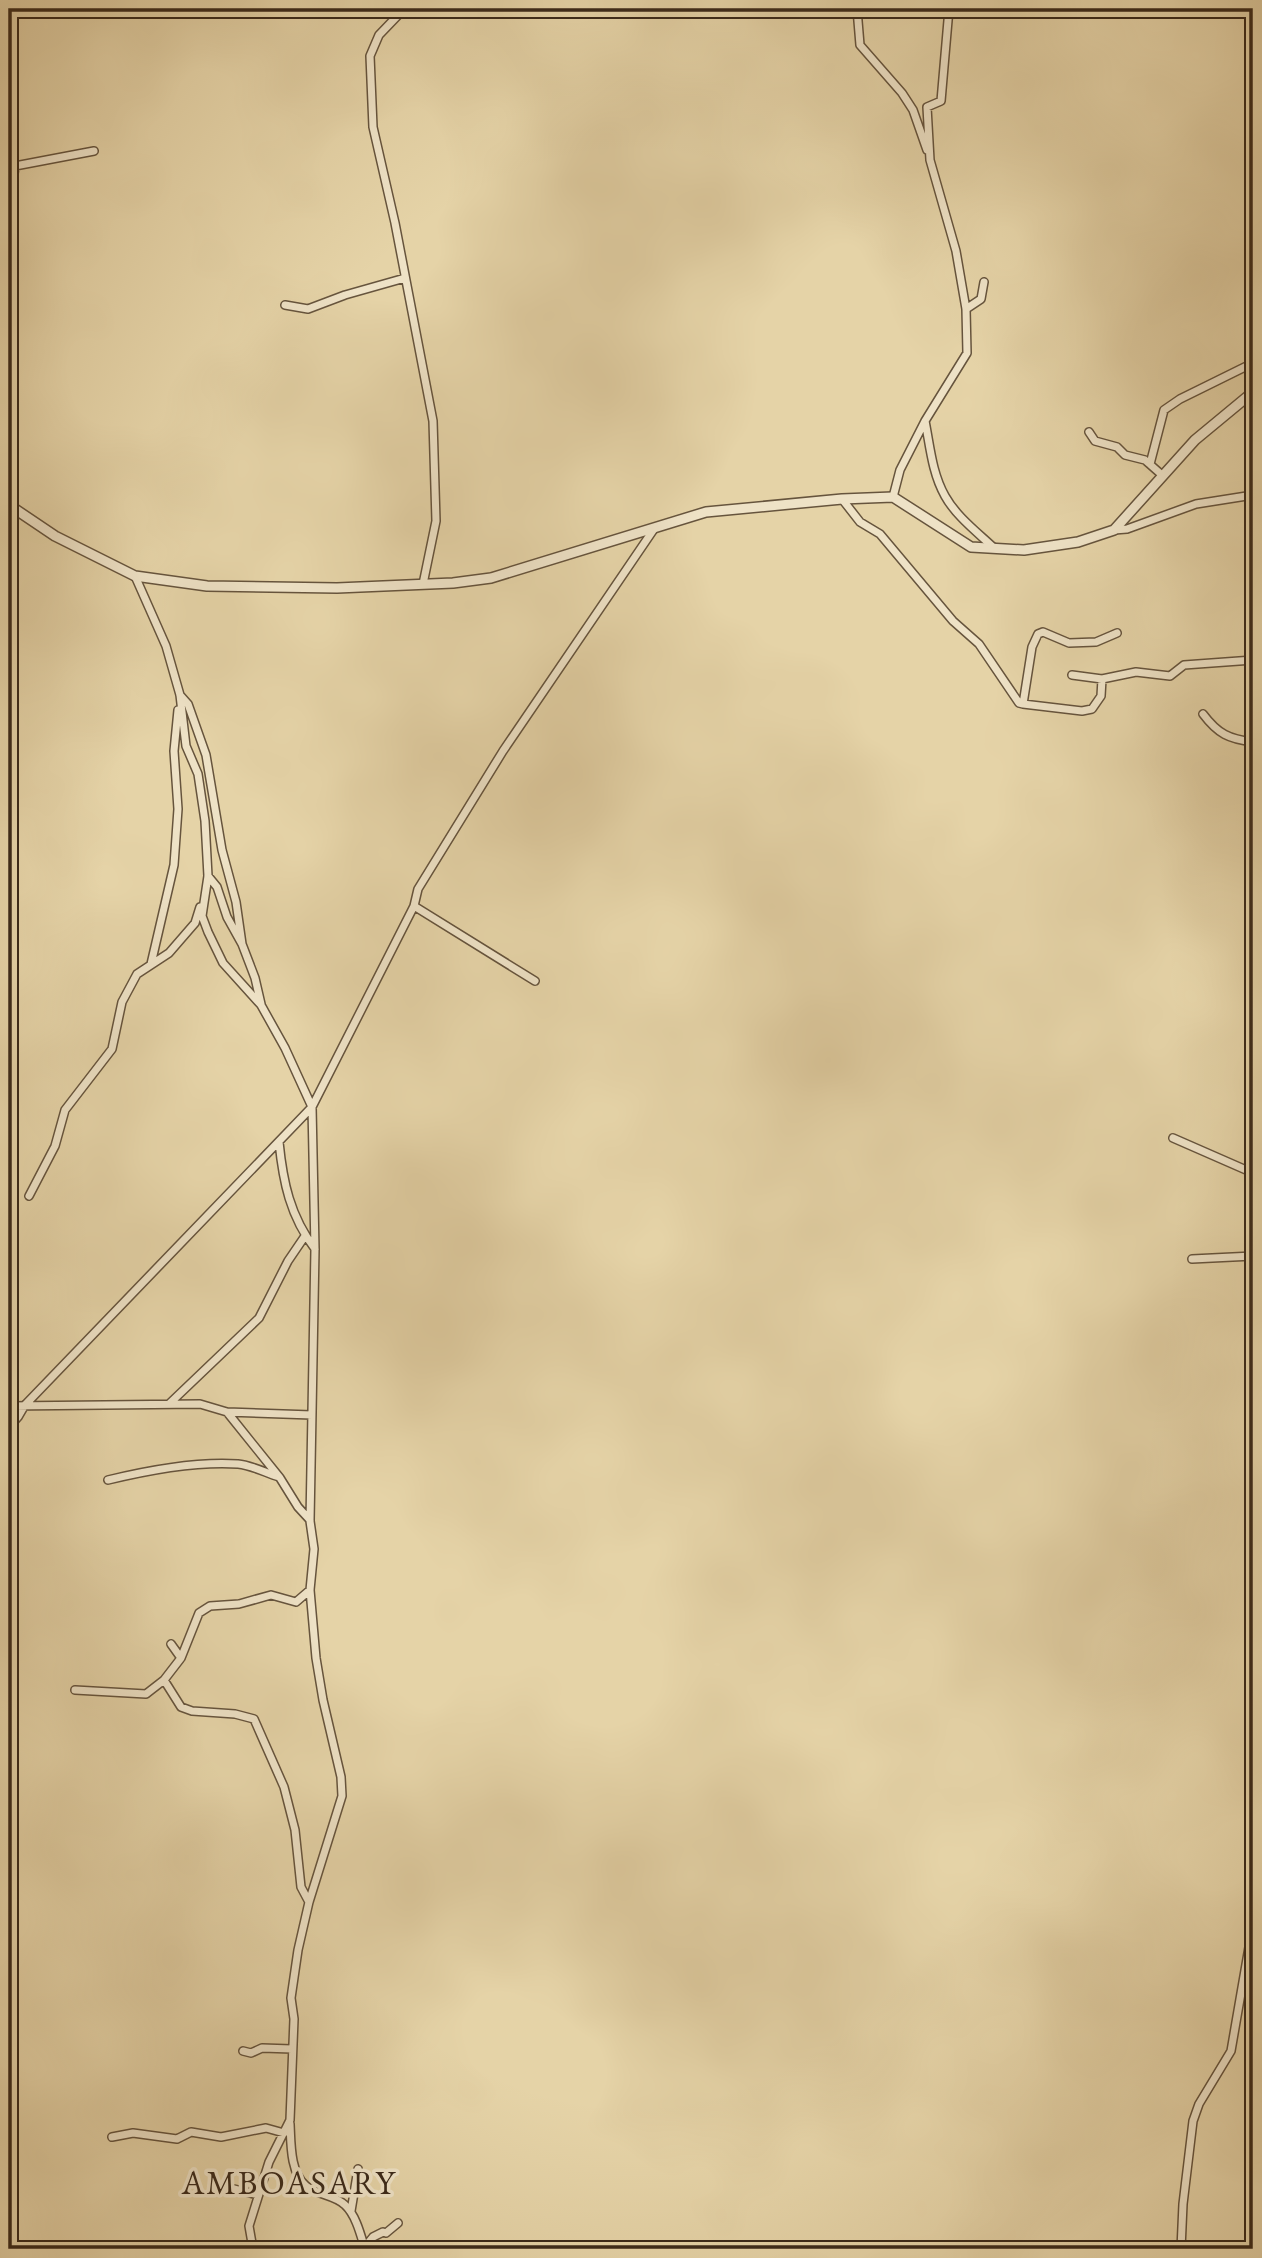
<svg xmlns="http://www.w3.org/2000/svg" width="1262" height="2258" font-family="'EB Garamond',serif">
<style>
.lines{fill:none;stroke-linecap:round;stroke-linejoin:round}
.minor-casing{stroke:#66543d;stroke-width:10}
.tertiary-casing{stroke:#66543d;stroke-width:12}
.minor{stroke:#eee2c6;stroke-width:7}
.tertiary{stroke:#eee2c6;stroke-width:9}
.labels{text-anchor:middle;stroke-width:7;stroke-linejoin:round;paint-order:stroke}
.neighbourhood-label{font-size:33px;letter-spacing:2px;fill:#3b2a1a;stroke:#eee2c6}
</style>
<rect width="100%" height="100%" fill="#e5d3a7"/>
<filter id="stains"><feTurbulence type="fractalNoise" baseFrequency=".00286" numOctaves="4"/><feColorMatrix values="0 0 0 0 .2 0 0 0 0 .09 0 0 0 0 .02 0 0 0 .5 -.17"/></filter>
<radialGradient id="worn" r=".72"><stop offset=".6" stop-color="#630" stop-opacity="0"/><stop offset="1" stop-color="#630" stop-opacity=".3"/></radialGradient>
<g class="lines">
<g class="minor-casing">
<path id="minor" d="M404,9L379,35L370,56L373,127L395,223L433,421L436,521L423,584
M857,9L860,45L902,93L913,110L927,150
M949,9L941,101L927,107L930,160L956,251L966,309L967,353L925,421C930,446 932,473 945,496C956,516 977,532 994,548
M9,211L15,166L94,151
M285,305L308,309L345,295L405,278
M966,309L981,299L984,282
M1089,432L1095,441L1117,447L1125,455L1145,460L1162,475
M1150,464L1164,410L1180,399L1253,363
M893,497L900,470L925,421
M842,499L860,522L880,534L953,621L979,644L1019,703L1023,704L1032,647L1038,634L1043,632L1069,643L1096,642L1117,633
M1114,530L1127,529L1196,504L1253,495
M1072,675L1102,679L1136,672L1170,676L1184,665L1253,660
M180,695L188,704L206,755L222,850L236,902L242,944
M1023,704L1082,711L1092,709L1101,696L1102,679
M1203,714C1218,734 1229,739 1253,742
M208,876L217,887L227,917L242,944L255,978L261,1004
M414,906L535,981
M151,964L174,865L178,809L174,751L178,710
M1173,1138L1253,1173
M279,1142C283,1182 290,1216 315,1249
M29,1196L55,1146L65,1110L112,1049L122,1002L137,974L169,953L195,923L200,907
M1192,1259L1253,1256
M169,1404L259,1318L288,1261L305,1236
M9,1406L200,1404L227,1412L280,1478L298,1507L310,1520
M227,1412L312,1415
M9,1427L18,1417L25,1405L312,1107L285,1048L261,1005L223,963L208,932L202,916L208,876L205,821L198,774L186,746L180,695L166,646L135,576
M108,1480C149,1470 195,1461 238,1464C251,1465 266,1473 279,1477
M181,1658L199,1613L210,1606L239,1604L271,1595L296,1602L310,1590
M164,1680L181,1707L192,1711L235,1714L254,1719L284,1787L295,1830L301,1887L309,1902
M75,1690L146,1694L164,1680L181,1658L171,1644
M243,2051L251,2053L262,2048L292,2049
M290,2124C291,2143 290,2173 306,2186C317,2195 335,2195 345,2205C356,2215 361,2236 365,2249
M112,2137L133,2133L177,2139L191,2132L221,2137L266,2128L284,2133
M234,2189L258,2195
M351,2211L358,2169
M365,2247L373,2237L383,2232L386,2233L398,2223
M253,2249L249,2226L269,2162L290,2120L294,2019L291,1998L298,1950L309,1902L342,1796L341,1777L323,1700L316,1658L310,1590L314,1549L310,1521L315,1249L312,1107L414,906L418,889L503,751L654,529
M1181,2249L1183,2204L1193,2121L1199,2104L1231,2051L1253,1924"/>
</g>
<g class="tertiary-casing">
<path id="tertiary" d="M9,505L55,536L135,576L207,586L337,588L453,583L491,578L706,512L842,499L893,497L971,547L1024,550L1078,542L1114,530L1195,440L1253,392"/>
</g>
<use href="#minor" class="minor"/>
<use href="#tertiary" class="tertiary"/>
</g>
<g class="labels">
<g class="neighbourhood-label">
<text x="289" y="2194">AMBOASARY</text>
</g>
</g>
<rect width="1262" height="2258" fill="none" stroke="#e5d3a7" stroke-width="35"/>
<rect x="10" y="10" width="1241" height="2237" fill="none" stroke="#3b2a1a" stroke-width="3.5"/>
<rect x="18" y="18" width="1227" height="2223" fill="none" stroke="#3b2a1a" stroke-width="2"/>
<rect width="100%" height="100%" filter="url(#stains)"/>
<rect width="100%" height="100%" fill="url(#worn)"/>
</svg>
